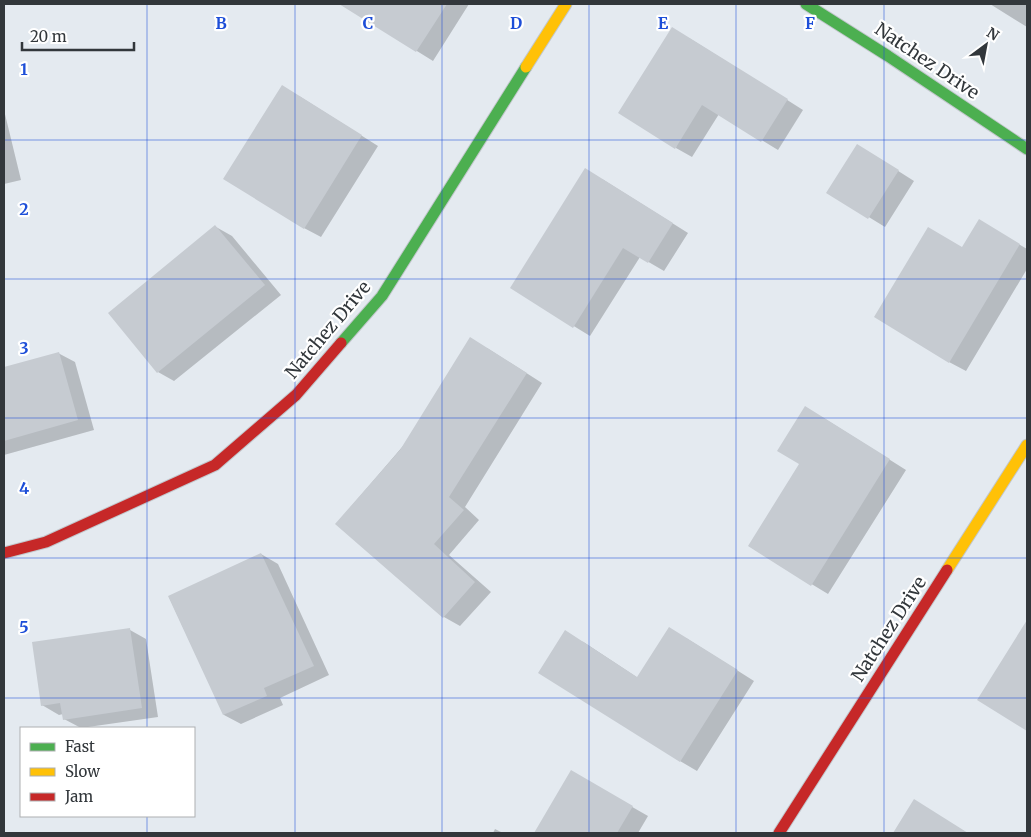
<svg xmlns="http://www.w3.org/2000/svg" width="1031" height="837" font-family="Merriweather,serif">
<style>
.shadow{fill:#0003}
.building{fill:#c6cbd1}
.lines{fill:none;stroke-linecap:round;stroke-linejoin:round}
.fast-casing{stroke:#c2c7cc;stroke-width:13}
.slow-casing{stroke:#c2c7cc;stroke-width:13}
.jam-casing{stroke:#c2c7cc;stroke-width:13}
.fast{stroke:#4caf50;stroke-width:11}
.slow{stroke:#ffc107;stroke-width:11}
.jam{stroke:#c62828;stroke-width:11}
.grid{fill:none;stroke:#1d4ed8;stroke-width:1;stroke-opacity:0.55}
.labels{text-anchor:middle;stroke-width:4.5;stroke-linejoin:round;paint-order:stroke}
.street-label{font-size:18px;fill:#32373b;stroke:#fff}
.grid-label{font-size:16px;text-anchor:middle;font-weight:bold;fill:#1d4ed8;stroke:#fff;stroke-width:4.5;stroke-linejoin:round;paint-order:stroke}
</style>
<rect width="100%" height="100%" fill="#e4eaf0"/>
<path class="shadow" d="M377,4H469L433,61L367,20Z
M990,4H1027V27Z
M689,38L803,110L778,150L719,114L692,157L676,148Z
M299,96L378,146L321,237L304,228Z
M4,110L21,180L4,184Z
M873,155L914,181L885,227L828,192Z
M602,179L688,233L664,271L640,257L590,336L512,288Z
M979,221L1027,249V269L966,371L949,362L963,248Z
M216,227L232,236L281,295L174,381L158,372Z
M487,348L542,383L465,507L479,520L449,555L491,592L460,626L444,617L337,523Z
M58,353L75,362L94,430L4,455V369Z
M822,417L906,470L828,594L749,546L800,464Z
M261,554L278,564L329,675L280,698L283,705L241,724L224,715L169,597Z
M1027,623V730L979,700Z
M130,630L146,639L158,717L81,728L64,719L63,714L59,715L42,705Z
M686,638L754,681L697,771L680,761L582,641L638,678Z
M571,772L648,816L638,833H536Z
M914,801L931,811L967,833H894Z
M495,829L503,833H493Z"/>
<path class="building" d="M339,4H447L416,52Z
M672,27L788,99L761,142L702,105L675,149L618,113Z
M282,85L362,135L304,229L223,179Z
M857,144L899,170L868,219L826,193Z
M585,168L673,223L648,263L623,248L573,328L510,288Z
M979,219L1020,244L949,363L874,317L928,227L962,247Z
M215,225L265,285L157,373L108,313Z
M470,337L527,373L449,497L464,510L434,544L475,582L443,618L335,524L400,450Z
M59,352L78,420L4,441V367Z
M805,406L890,459L811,586L748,546L799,464L777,451Z
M261,553L314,666L264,688L267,696L223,715L168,596Z
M1027,620V731L977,700Z
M669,627L738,670L680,762L538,673L565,630L637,677Z
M130,628L142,708L63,720L60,703L41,706L32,642Z
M571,770L633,806L617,833H534Z
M914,799L968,833H893Z"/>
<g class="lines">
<g class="fast-casing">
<path id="fast" d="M806,4L888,56L1027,149
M341,343L382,296L526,67"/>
</g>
<g class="slow-casing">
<path id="slow" d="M526,67L566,4
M947,570L1027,445"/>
</g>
<g class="jam-casing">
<path id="jam" d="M4,553L46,542L215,465L296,395L341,343
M779,833L947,570"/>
</g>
<use href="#fast" class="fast"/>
<use href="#slow" class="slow"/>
<use href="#jam" class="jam"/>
</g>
<path class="grid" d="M147,4V728M295,4V833M442,4V833M589,4V833M736,4V833M884,4V833M4,140H1027M4,279H1027M4,418H1027M4,558H1027M4,698H1027M147,816V833"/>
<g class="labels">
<g class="street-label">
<text transform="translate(927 61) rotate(34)" y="6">Natchez Drive</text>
<text transform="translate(328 330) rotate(-50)" y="6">Natchez Drive</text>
<text transform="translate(889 629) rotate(-57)" y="6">Natchez Drive</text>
</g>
</g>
<g class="grid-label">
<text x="221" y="29">B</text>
<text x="368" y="29">C</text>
<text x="516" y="29">D</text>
<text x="663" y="29">E</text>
<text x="810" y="29">F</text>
<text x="24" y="75">1</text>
<text x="24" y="215">2</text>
<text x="24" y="354">3</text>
<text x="24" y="494">4</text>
<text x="24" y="633">5</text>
</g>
<rect width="1031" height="837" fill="none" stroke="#32373b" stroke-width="10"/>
<rect x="20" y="727" width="175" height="90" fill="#ffffff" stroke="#adafb1"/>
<rect x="30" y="743" width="25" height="8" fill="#4caf50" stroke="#adafb1"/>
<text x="65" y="752" font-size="15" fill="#32373b">Fast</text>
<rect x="30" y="768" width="25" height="8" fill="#ffc107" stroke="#adafb1"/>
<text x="65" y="777" font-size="15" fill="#32373b">Slow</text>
<rect x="30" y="793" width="25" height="8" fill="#c62828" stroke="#adafb1"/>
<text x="65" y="802" font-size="15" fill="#32373b">Jam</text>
<g transform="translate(986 45) rotate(32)" stroke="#ffffff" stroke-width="4" paint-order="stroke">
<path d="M0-4L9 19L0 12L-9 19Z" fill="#32373b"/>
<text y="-8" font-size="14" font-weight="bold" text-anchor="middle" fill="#32373b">N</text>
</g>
<path d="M22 42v8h112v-8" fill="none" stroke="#32373b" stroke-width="2.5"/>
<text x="30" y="42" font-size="15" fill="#32373b" stroke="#ffffff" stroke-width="4" paint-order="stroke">20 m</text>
</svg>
